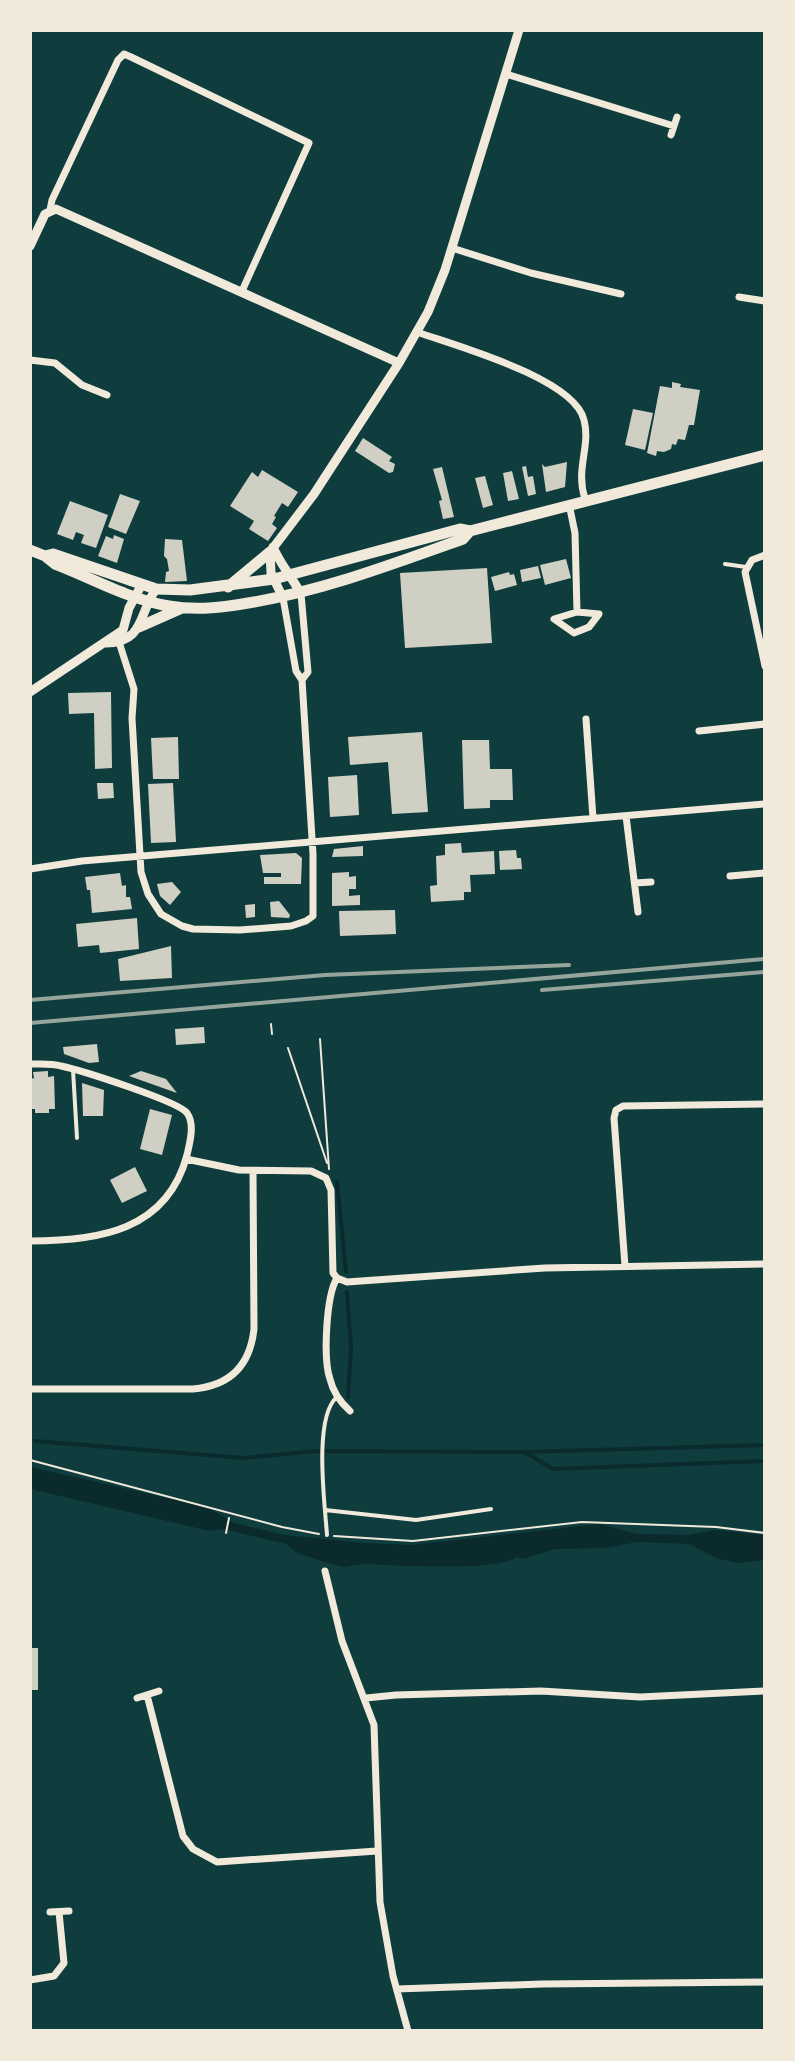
<svg xmlns="http://www.w3.org/2000/svg" width="795" height="2061" font-family="'Nunito Sans',sans-serif">
<style>
.water{fill:#0a2a2b}
.lines{fill:none;stroke-linecap:round;stroke-linejoin:round}
.stream{stroke:#0a2a2b;stroke-width:4}
.building{fill:#cfcfc3}
.path{stroke:#f1e9da;stroke-width:2}
.service{stroke:#f1e9da;stroke-width:4}
.minor{stroke:#f1e9da;stroke-width:7}
.tertiary{stroke:#f1e9da;stroke-width:9}
.primary{stroke:#f1e9da;stroke-width:11}
.rail{stroke:#97a49c;stroke-width:4}
</style>
<rect width="100%" height="100%" fill="#0f3d3e"/>
<path class="water" d="M30,1467L207,1507L234,1523L284,1535L364,1543L411,1545L599,1524L637,1534L689,1535L714,1530L765,1535V1560L739,1563L718,1559L689,1544L637,1542L605,1548L556,1549L523,1559L516,1557C501,1572 388,1565 362,1564L344,1567L334,1565L297,1553L286,1544L232,1531L219,1529L210,1531L30,1489Z"/>
<g class="lines">
<path class="stream" d="M337,1182L346,1272
M347,1292L351,1347L348,1397
M35,1441L243,1458L316,1451L524,1452L765,1445
M525,1452L553,1469L765,1461"/>
</g>
<path class="building" d="M672,382L681,384L680,387L700,390L694,425H689L685,440L678,439L676,445L672,444L671,449L664,452L657,451L656,456L647,453L660,386L672,388Z
M633,409L653,413L645,450L625,445Z
M363,438L392,457L389,461L395,464L393,472L389,473L355,451Z
M567,462L565,487L546,492L542,464L545,467Z
M526,466L528,477L533,476L536,494L528,496L522,467Z
M442,467L454,517L443,519L439,501L442,500L433,469Z
M262,470L298,492L288,507L282,503L274,516L276,517L272,524L277,528L268,541L249,529L254,521L230,506L252,472L258,477Z
M512,471L519,499L508,501L503,473Z
M485,476L493,505L483,508L475,478Z
M120,494L140,501L126,534L108,527Z
M70,501L108,515L96,548L81,543L84,535L76,532L73,540L57,534Z
M114,535L124,539L117,563L98,556L106,536L113,539Z
M165,539L182,540L187,581L165,582L166,572L169,571L167,559L164,556Z
M566,559L571,578L545,585L540,565Z
M538,566L541,578L522,582L520,570Z
M487,568L492,643L405,648L400,573Z
M509,572L510,575L514,574L517,585L495,591L491,577Z
M111,692L112,768L95,769L94,713L69,714L68,693Z
M422,732L428,812L392,814L388,762L350,765L348,737Z
M178,737L179,779H153L151,738Z
M462,740H489L490,769H512L513,800H490V808L464,809Z
M357,775L359,815L330,817L328,777Z
M97,783H113L114,798L98,799Z
M173,783L176,842L151,843L148,784Z
M461,843L462,853L494,851L495,874L470,875L471,892H464V900L431,902L430,886L437,885L436,856L445,855V844Z
M363,846V856L332,857L334,849Z
M516,850L517,858H521L522,869L500,870L499,851Z
M296,853L302,858L301,884H264V877H281V873H263L260,855Z
M349,872V877L356,876V889H349V896L360,895V905L332,906V873Z
M120,873L122,886L126,885V897H130L132,909L92,913L90,890H87L85,877Z
M172,882L181,892L170,905L160,896L157,884Z
M279,901L290,915L289,918L271,917L270,902Z
M255,904V917L246,918L245,905Z
M395,910L396,934L340,936L339,911Z
M137,918L139,949L100,953L99,945L78,947L76,924Z
M171,946L172,978L120,981L118,959Z
M204,1027L205,1043L176,1045L175,1029Z
M97,1044L99,1062L89,1063L64,1054L63,1047Z
M48,1071V1077L54,1076L55,1109H49V1113H35V1109H30V1079L34,1078L33,1072Z
M141,1071L166,1079L177,1093L129,1076Z
M82,1083L104,1090L103,1116H83Z
M150,1109L172,1115L162,1155L140,1149Z
M135,1167L147,1191L122,1203L110,1180Z
M30,1648H38V1690H30Z"/>
<g class="lines">
<path class="path" d="M271,1024L272,1034
M320,1039L329,1169
M288,1048L327,1163
M30,1460L282,1527L319,1534
M226,1533L229,1518
M334,1536L413,1541L582,1522L716,1527L765,1533"/>
<path class="service" d="M725,564L746,567
M73,1070L77,1138
M325,1510L416,1520L491,1509
M327,1535C325,1505 313,1417 337,1397"/>
<path class="minor" d="M506,74L674,126
M671,135L677,117
M50,210L52,200L118,60L124,54L131,57L309,143L242,291
M452,248L531,273L621,294
M739,297L765,301
M417,332C456,346 574,378 584,420C591,447 575,468 585,499
M30,360L55,363L82,385L107,395
M569,504L575,533L577,612L599,614L589,627L574,633L554,619L577,612
M765,555L752,560L745,572L765,666
M301,594L308,672L302,680
M119,642L134,689L132,718L141,872L148,894L161,914L182,926L193,929L240,930L291,926L306,921L313,916V854L302,680L296,671L283,598
M586,719L593,818
M699,731L765,724
M626,816L638,912
M30,869L82,861L765,804
M730,876L765,873
M635,883L651,882
M30,1064C40,1064 51,1063 61,1066C80,1070 178,1101 187,1113C195,1124 190,1142 187,1155C167,1231 98,1241 30,1241
M186,1159L239,1170L311,1171L326,1178L331,1190L333,1273L337,1278L347,1282L545,1268L765,1264
M625,1266L614,1118L616,1110L623,1106L765,1104
M337,1278C326,1296 323,1359 330,1379C333,1392 340,1402 350,1411
M30,1389H193C230,1386 250,1366 254,1329L253,1171
M325,1571L342,1641L374,1725L380,1902L393,1976L408,2031
M147,1695L183,1836L193,1849L217,1862L377,1851
M137,1698L159,1691
M366,1698L396,1695L541,1691L640,1697L765,1691
M50,1912L69,1911
M30,1980L54,1976L64,1963L59,1912
M397,1989L542,1984L765,1982"/>
<path class="tertiary" d="M30,246L45,214L56,209L399,363
M273,547C280,564 292,577 301,594
M283,598L271,573L270,552L314,494L399,363L428,312L445,270L519,30
M106,643C145,642 138,614 156,589
M30,692L123,630L129,608L142,584"/>
<path class="primary" d="M30,550L45,556L55,564C92,578 130,600 169,606C198,611 226,607 254,602C328,589 392,564 463,539L470,531
M45,556L53,554L156,589L190,590L274,579L460,529L470,531L765,455
M228,587L270,552
M139,627L182,608"/>
<path class="rail" d="M542,990L765,972
M30,1000L325,975L569,965
M30,1023L765,959"/>
</g>
<rect width="795" height="2061" fill="none" stroke="#f1e9da" stroke-width="64"/>
</svg>
